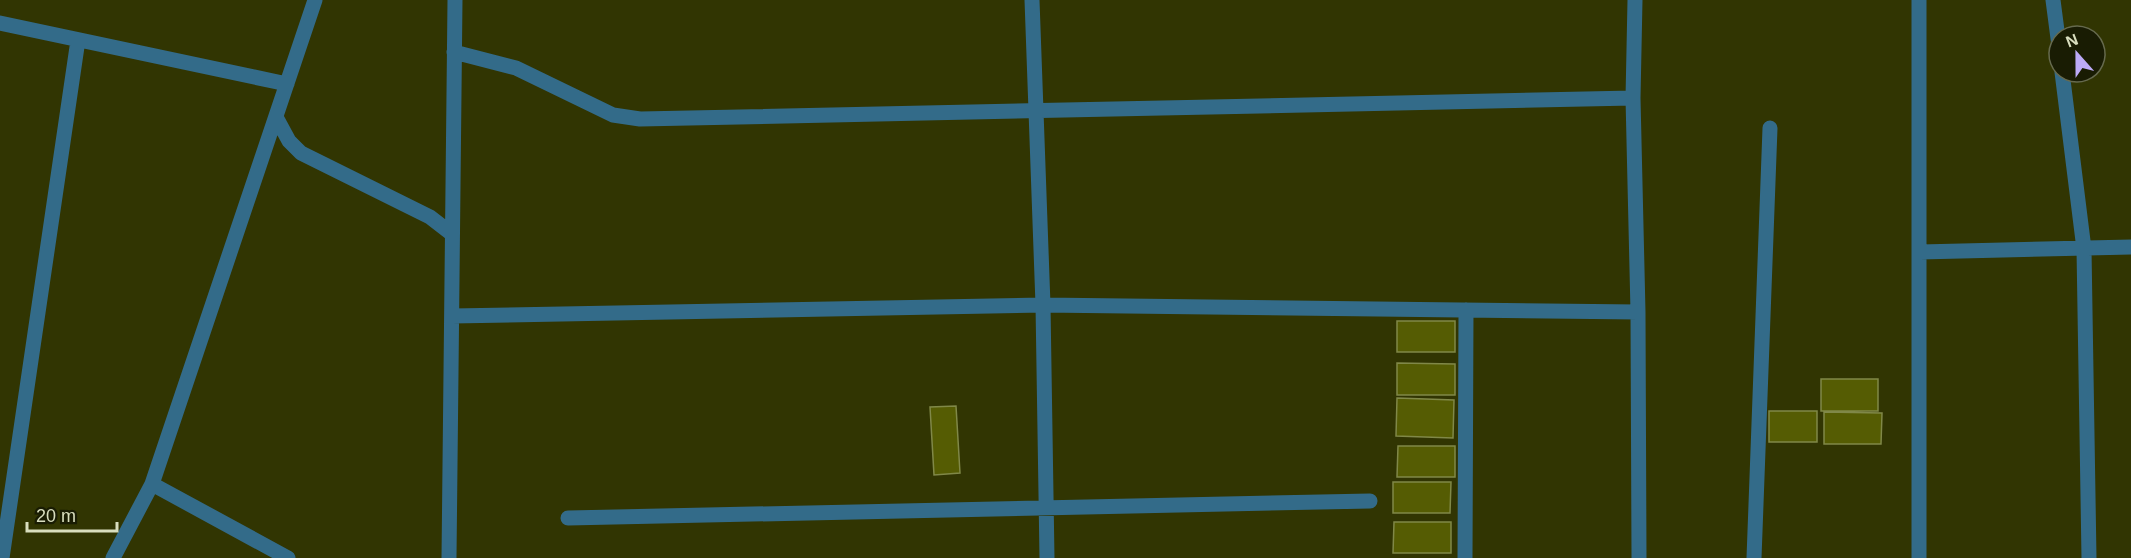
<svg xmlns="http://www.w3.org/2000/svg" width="2131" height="558" font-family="Arial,sans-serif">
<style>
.building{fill:#555c03;stroke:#808848;stroke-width:1.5}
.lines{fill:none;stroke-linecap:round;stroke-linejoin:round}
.minor{stroke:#336b89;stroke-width:15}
</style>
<rect width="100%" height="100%" fill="#313502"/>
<path class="building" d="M1397,321H1455V352H1397Z
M1397,363L1455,364V395H1397Z
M1821,379H1878V411H1821Z
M1397,398L1454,400L1453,438L1396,436Z
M956,406L960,473L934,475L930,407Z
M1769,411H1817V442H1769Z
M1824,412L1882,413L1881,444H1824Z
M1398,446H1455V477H1397Z
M1393,482H1451L1450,513H1393Z
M1394,522H1451V553H1393Z"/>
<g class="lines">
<path class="minor" d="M1032,0L1043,305L1047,558
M1635,0L1633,98L1638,312L1639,558
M1919,0V558
M2053,0L2059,46
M0,23L287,84
M454,52L516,68L613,115L640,119L1633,98
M2062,72L2084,249L2089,558
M276,117L289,141L301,153L430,217L452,234
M1920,252L2131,247
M452,316L1043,305L1638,312
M152,484L288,558
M568,518L1370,501
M2,558L78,40
M113,558L152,484L315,0
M449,558L455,0
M1465,558L1466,310
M1754,558L1770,128"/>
</g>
<g transform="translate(2077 54) rotate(339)"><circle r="28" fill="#191c03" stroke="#666a4e" stroke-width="1.5"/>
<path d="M0-4.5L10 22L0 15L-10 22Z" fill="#bcaaf6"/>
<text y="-9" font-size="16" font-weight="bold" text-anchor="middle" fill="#d9debe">N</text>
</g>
<path d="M27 522v9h90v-9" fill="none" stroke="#d9debe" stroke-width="3"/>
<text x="36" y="522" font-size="18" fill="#d9debe" stroke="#191c03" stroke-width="4.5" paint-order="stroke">20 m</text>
</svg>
